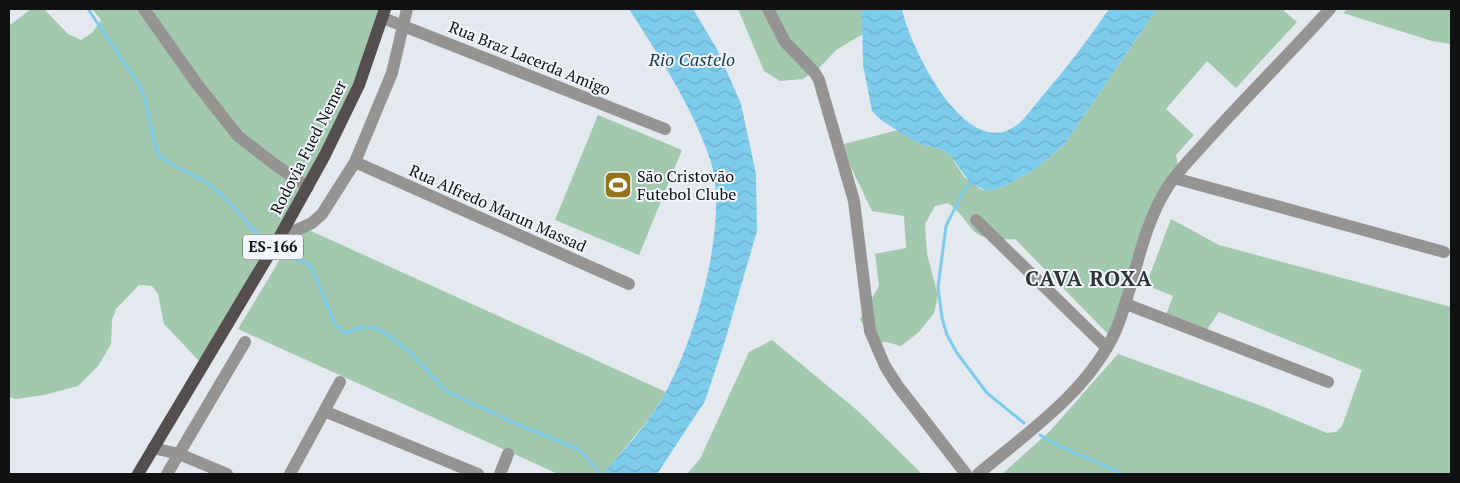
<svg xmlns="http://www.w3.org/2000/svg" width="1460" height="483" font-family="'PT Serif',serif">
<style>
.grass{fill:#a2c8ad}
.water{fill:url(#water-waves)}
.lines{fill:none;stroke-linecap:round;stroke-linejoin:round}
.stream{stroke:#7ecceb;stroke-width:3}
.minor{stroke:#969393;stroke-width:12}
.major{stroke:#544e4e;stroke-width:12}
.labels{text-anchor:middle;stroke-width:4;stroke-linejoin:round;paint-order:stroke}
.shield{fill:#f2f6fc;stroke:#545659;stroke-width:1}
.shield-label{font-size:15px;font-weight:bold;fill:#101113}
.street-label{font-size:16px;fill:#101113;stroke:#f2f6fc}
.poi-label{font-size:16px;fill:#101113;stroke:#f2f6fc;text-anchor:start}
.water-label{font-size:18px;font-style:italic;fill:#1a3e4c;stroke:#f2f6fc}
.district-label{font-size:21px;font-weight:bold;letter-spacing:1px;fill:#303338;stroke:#f2f6fc}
</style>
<defs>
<pattern id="water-waves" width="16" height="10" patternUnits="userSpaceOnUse" patternTransform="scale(1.25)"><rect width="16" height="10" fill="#7ecceb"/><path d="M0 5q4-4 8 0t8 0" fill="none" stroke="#6caec9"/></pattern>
</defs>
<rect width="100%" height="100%" fill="#e4e8ef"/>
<path class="grass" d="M31,9H44L68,34L81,40L92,33L101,20L92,9H384L326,149L200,362L164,324L158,294L152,286L139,285L116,309L112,320L111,344L98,366L78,386L44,395L16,399L9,397V26Z
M738,9H862L863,34L836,50L819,68L803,79L780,81L764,71Z
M1157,9H1282L1297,22L1236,88L1207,61L1166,109L1194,135L1176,155L1179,171L1163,196L1109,335L1015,239C963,241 980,228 948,203L935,206L925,224L927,254L938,296L934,313L919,332L901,346L886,342L874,344L860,319L879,286L875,254L906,248L904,216L872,211L850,165L844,144L898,130L917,143L941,149L950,155L964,177L980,189L989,191L1005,186L1035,169L1063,146Z
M1347,9H1451V44L1432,41L1343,13Z
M598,115L682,150L639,255L555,220Z
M1171,219L1219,245L1451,307V474H1002L1050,431L1118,354L1259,405L1327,433L1336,432L1342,426L1362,370L1219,312L1203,335L1164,321L1173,296L1146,285Z
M300,226L666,392L649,419L603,474H558L238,329Z
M772,340L858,411L922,474H687L700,459L749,352Z"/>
<path class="water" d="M629,9H693L717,49L741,104L756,174L757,231L724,344L705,401L657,474H603C618,455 636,438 649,419C690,364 732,225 710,159C692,106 659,56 629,9Z
M862,9H902C909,44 964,160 1014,127C1024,121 1032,108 1040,99C1065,70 1088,40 1109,9H1157L1063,146L1035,169L1005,186L988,191L971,184L950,155L941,149L917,143L881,120L872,111L863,65Z"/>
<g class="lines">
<path class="stream" d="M88,9L138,83L144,96L157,153C172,168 194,173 211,186C232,202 246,224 265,242
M972,181L964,190L946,226L938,287L942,318L947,335L957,353L987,393L1024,423
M281,253C290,260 301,258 311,266L335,324L345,333L363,327L376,328L385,333L410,352L446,391L510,421L578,449L601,474
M1040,435C1065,452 1096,459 1122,474"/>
<path class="minor" d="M144,9L197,84L238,136L274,164L308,187
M768,9L785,42L815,73L819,80L854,201L870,331L885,366L897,385L966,474
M383,18L665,129
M355,162L629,284
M1174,178L1444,252
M976,220L1107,348
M279,238L312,223L322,214L355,162L392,73L407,9
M1126,304L1328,382
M324,411L478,474
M153,448L179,454L227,474
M167,474L245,342
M290,474L340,382
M500,474L508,454
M978,474C1027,433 1089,391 1116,330C1135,284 1140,231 1167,188C1179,169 1196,153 1211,136C1250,93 1291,52 1330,9"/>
<path class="major" d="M138,474L279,238L325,155L359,85L385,9"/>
</g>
<defs>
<g id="stadium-square" transform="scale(1.4375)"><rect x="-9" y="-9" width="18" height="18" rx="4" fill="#94721a" stroke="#f2f6fc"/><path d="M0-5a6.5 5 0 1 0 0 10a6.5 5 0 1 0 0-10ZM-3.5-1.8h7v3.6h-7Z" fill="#fff"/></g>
</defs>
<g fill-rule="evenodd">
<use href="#stadium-square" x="618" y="185"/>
</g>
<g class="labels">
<rect class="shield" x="243" y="234.5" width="60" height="25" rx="4"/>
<g class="shield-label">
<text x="273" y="252">ES-166</text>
</g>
<g class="street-label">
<text transform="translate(530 58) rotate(22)" y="6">Rua Braz Lacerda Amigo</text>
<text transform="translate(308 147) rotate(-63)" y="6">Rodovia Fued Nemer</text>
<text transform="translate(498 208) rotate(24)" y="6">Rua Alfredo Marun Massad</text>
</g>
<g class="poi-label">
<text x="637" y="182">São Cristovão<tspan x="637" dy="18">Futebol Clube</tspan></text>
</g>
<g class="water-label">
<text x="692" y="66">Rio Castelo</text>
</g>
<g class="district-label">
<text x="1089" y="286">CAVA ROXA</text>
</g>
</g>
<rect width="1460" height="483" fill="none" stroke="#101113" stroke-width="20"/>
</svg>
